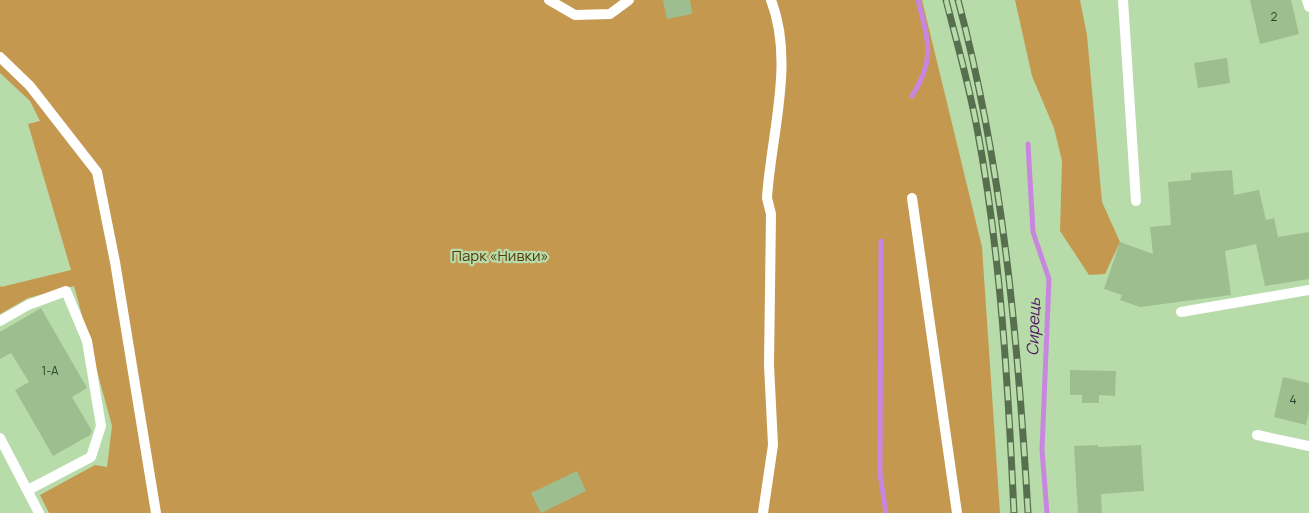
<svg xmlns="http://www.w3.org/2000/svg" width="1309" height="513" font-family="Manrope,sans-serif">
<style>
.green{fill:#c59850}
.lines{fill:none;stroke-linecap:round;stroke-linejoin:round}
.stream{stroke:#c887de;stroke-width:5}
.building{fill:#9dbf8f}
.lane{stroke:#fff;stroke-width:10}
.rail-casing{stroke:#586f4f;stroke-width:7}
.rail{stroke:#b8dbaa;stroke-width:4.5;stroke-dasharray:14;stroke-linecap:butt}
.labels{text-anchor:middle;stroke-width:4.5;stroke-linejoin:round;paint-order:stroke}
.number-label{font-size:12px;fill:#2d4027}
.park-label{font-size:15px;fill:#52390c;stroke:#b8dbaa}
.water-label{font-size:16px;font-style:italic;fill:#521664;stroke:#b8dbaa}
</style>
<rect width="100%" height="100%" fill="#b8dbaa"/>
<path class="green" d="M0,0H922L982,247L1000,513H49L40,495L95,465L107,467L112,426L74,286L28,298L0,314V285L1,287L71,270L28,124L40,121L30,101L0,73Z
M1015,0H1080L1087,35L1102,202L1120,242L1105,274L1089,275L1060,231L1062,161L1054,128L1032,76Z"/>
<g class="lines">
<path class="stream" d="M912,96C936,58 928,41 918,0
M1028,144L1033,232L1049,279L1042,450L1047,513
M881,241L880,474L886,513"/>
</g>
<path class="building" d="M663,0H690L692,14L667,19Z
M1250,0H1291L1299,34L1260,44Z
M1227,58L1230,83L1198,88L1194,63Z
M1232,170L1234,195L1259,190L1266,220L1274,218L1278,237L1309,232V279L1265,286L1256,244L1225,251L1231,295L1140,307L1120,300L1122,295L1104,289L1120,242L1153,254L1150,227L1171,225L1168,182L1191,180V173Z
M41,308L87,388L72,397L92,431L90,435L53,456L15,390L29,382L11,353L0,359V332Z
M1070,370L1116,371L1115,396L1099,395V403H1082V395H1070Z
M1283,377L1309,383V413L1306,425L1274,417Z
M1098,445V447L1141,445L1144,491L1101,494L1102,513H1078L1074,446Z
M577,471L586,491L541,513L531,493Z"/>
<g class="lines">
<path class="lane" d="M549,0L575,15L610,14L629,0
M1123,0L1136,201
M1307,0L1309,7
M0,57L30,86L97,172L115,262L156,513
M912,198L957,513
M1181,312L1309,290
M0,321L28,305L66,291L87,341L101,426L91,457L28,490
M1257,435L1309,446
M0,438L39,513
M763,513L773,445L769,365L771,214L767,198C771,134 795,62 771,0"/>
<g class="rail-casing">
<path id="rail" d="M946,0C957,43 969,85 977,128C1001,255 1008,385 1014,513
M958,0C1003,168 1018,340 1028,513"/>
</g>
<use href="#rail" class="rail"/>
</g>
<g class="labels">
<g class="number-label">
<text x="1274" y="21">2</text>
<text x="50" y="375">1-А</text>
<text x="1293" y="404">4</text>
</g>
<g class="park-label">
<text x="500" y="261">Парк «Нивки»</text>
</g>
<g class="water-label">
<text transform="translate(1033 327) rotate(-88)" y="6">Сирець</text>
</g>
</g>
</svg>
